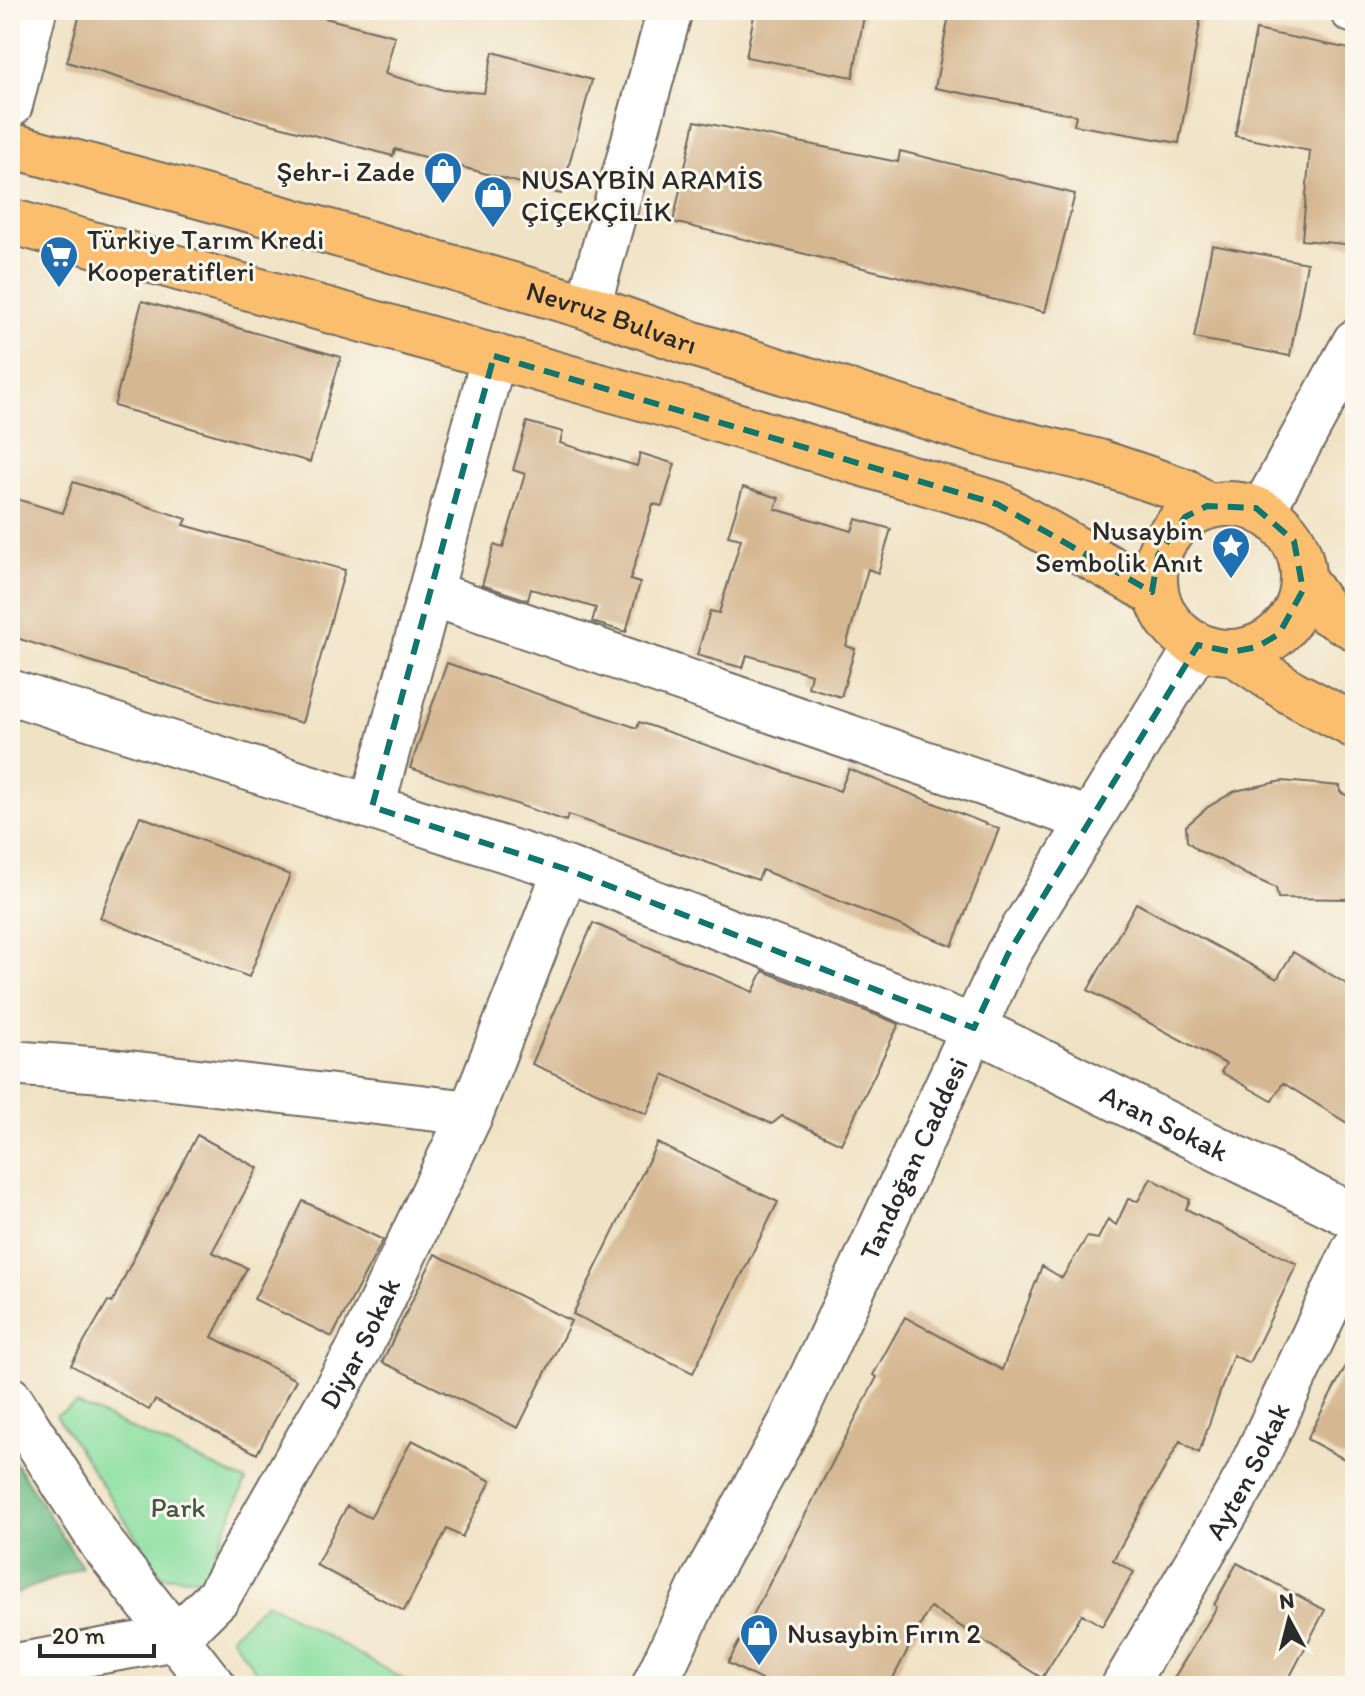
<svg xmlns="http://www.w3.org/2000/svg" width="1365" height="1696" font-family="Itim,sans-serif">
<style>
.green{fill:#8bdfa1;stroke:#5b8566;stroke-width:2}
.forest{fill:#70be87;stroke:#4e7459;stroke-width:2}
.building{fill:#d5b792}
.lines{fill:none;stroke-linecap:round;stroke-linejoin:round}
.minor-casing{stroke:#706b61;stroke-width:48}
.major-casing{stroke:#706b61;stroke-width:48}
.minor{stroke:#fff;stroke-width:44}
.major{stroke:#fbbe6e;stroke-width:44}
.marked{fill:none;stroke:#0f766e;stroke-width:6;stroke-dasharray:16 10;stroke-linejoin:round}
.labels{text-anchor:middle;stroke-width:6;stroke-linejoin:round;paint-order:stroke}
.poi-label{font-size:28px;fill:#2b2b2b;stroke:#fbf7ec;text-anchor:start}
.street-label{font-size:28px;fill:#2b2b2b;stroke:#fbf7ec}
.park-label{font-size:28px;fill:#435848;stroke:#fbf7ec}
</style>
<rect width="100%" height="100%" fill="#fbf7ec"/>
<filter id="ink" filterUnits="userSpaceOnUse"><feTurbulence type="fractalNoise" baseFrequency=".0125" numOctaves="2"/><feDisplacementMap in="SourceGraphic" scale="16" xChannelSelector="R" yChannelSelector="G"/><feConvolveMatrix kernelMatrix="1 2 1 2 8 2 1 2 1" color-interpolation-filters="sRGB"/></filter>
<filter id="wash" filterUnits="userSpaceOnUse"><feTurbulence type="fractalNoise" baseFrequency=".006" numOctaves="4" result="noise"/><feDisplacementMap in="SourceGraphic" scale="32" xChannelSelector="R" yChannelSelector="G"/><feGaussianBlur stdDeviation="1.8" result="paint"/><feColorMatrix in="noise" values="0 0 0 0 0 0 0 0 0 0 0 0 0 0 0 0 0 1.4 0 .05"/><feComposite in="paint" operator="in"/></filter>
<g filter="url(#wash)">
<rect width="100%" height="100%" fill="#f0e2c4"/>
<path class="green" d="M77,1404L246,1481L204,1579L162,1576L56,1415Z
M266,1602L415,1686H266L231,1636Z"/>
<path class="forest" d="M10,1454L82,1567L10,1596Z"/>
<g id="blocks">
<path class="building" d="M81,10H294L395,36L385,74L443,90L484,93L493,52L592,80L561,194L395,149L393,156L256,120L67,62Z
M755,10H865L853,77L746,57Z
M950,10H1163L1201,17L1179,143L1074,125L1076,115L935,88Z
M1256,30L1355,50V245L1302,240L1310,151L1235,136Z
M695,121L898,162L900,151L1075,194L1045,312L673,222Z
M1212,245L1307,263L1290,356L1194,338Z
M142,301L341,357L310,462L114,406Z
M527,422L563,432L560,443L637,466L640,453L675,464L662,506L653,504L630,580L640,583L626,632L592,622L596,608L531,589L528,600L482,585L494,545L503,548L525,474L513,470Z
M73,482L187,519L184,525L345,570L302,723L173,687L10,636V497L63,513Z
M743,487L779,498L775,509L852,531L856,519L891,529L878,573L868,569L846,646L855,649L841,697L808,687L811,674L747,655L743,668L697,655L710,611L719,613L741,539L728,536Z
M447,663L637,728L639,722L840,791L849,769L999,829L952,946L762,870L758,880L568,815L566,821L410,768Z
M1282,781L1340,786V792L1355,799V885L1349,884L1350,899L1278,898L1276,888L1247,875L1220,860L1199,851L1187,841L1186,826L1208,807L1235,791Z
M140,816L290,875L249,977L100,918Z
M1136,903L1277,979L1293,952L1355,989V1128L1283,1083L1272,1101L1221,1072L1226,1064L1088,990Z
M593,923L753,992L763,971L899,1024L841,1144L782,1116L772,1124L664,1074L647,1114L532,1064Z
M197,1135L258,1168L212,1252L247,1268L212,1337L296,1380L257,1454L155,1400L149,1410L71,1365L108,1301L112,1303L149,1226Z
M657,1143L778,1202L693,1373L573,1314Z
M1151,1178L1190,1200L1186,1209L1297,1264L1249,1363L1233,1355L1199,1453L1180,1441L1113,1560L1134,1572L1102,1626L1082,1614L1042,1678L930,1607L889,1686H773L728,1663L877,1377L873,1375L905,1317L1002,1370L1042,1266L1062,1278L1087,1237L1098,1239L1108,1219L1116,1225L1128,1199L1138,1201Z
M303,1201L383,1240L332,1337L254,1299Z
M435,1254L571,1321L518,1428L382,1362Z
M1355,1349V1465L1307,1439Z
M412,1440L491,1481L462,1537L447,1529L404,1611L316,1565L347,1506L370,1518Z
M1237,1563L1325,1610L1285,1686H1169L1217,1607L1214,1605Z"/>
</g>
</g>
<g filter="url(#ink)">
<use href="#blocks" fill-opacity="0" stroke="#706b61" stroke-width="2"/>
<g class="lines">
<g class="minor-casing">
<g id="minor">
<path d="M1352,10L1355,11"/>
<path d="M10,105L34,10"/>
<path d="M588,307L670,10"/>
<path d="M1262,512L1355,342"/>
<path d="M430,593L1090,820"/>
<path id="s1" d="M10,692L566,869L841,974L974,1028L1355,1217"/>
<path d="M372,807L494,356"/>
<path d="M10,1063L103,1070L471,1113"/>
<path d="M10,1399L103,1545L213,1686"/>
<path id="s2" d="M10,1667L176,1638L218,1597L359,1349L471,1113L566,869"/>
<path id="s3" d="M654,1686L704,1580L791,1422L1008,954L1198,645"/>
<path id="s4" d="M1124,1686L1246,1479L1355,1248"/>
</g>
</g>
<g class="major-casing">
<g id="major">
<path id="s5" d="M10,145L288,220L588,307L690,343L983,434L1099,462L1185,491L1207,506"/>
<path d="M10,221L692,412L997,504L1156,594"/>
<circle cx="1229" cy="578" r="74"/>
<path d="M1303,579L1326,612L1355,628"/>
<path d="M1232,652L1291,692L1355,726"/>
</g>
</g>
<use href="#minor" class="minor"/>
<use href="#major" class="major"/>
</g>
</g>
<path class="marked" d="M494,356L997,504L1152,592L1158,555L1185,517L1207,506L1256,508L1294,541L1303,590L1279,634L1257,647L1232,652L1198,645L1008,954L974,1028L566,869L372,807Z"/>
<defs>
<g id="shop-pin" transform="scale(2)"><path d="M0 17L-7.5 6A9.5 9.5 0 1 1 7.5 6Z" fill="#1f6fb2" stroke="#fbf7ec"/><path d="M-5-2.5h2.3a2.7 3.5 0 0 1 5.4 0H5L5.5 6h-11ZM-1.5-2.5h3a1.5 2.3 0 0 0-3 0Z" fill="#fff"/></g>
<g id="supermarket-pin" transform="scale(2)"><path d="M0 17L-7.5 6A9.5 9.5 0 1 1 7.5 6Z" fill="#1f6fb2" stroke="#fbf7ec"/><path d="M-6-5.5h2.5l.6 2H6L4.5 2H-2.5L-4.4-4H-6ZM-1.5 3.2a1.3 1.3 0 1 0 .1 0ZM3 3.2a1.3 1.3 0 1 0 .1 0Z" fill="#fff"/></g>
<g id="sight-pin" transform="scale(2)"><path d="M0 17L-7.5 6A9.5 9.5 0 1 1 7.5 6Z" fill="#1f6fb2" stroke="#fbf7ec"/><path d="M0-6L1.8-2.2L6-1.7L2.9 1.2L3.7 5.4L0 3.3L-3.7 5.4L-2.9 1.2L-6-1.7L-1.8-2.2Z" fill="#fff"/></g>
</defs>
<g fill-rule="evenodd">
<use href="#shop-pin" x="443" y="171"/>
<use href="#shop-pin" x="493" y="195"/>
<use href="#supermarket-pin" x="59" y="255"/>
<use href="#sight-pin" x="1231" y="546"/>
<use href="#shop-pin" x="759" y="1633"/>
</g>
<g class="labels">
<g class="poi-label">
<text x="415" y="181" text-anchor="end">Şehr-i Zade</text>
<text x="521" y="189">NUSAYBİN ARAMİS<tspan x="521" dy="32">ÇİÇEKÇİLİK</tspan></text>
<text x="87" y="249">Türkiye Tarım Kredi<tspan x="87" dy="32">Kooperatifleri</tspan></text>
<text x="1203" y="540" text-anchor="end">Nusaybin<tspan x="1203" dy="32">Sembolik Anıt</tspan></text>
<text x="787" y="1643">Nusaybin Fırın 2</text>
</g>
<g class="street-label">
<text dy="10" stroke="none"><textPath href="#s5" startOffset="626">Nevruz Bulvarı</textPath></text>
<text dy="10" stroke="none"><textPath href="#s1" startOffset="1234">Aran Sokak</textPath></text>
<text dy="10" stroke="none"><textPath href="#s3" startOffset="588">Tandoğan Caddesi</textPath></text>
<text dy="10" stroke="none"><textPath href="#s2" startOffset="518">Diyar Sokak</textPath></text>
<text dy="10" stroke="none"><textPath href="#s4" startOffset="248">Ayten Sokak</textPath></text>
</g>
<g class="park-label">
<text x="178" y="1517">Park</text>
</g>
</g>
<rect width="1365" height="1696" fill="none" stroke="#fbf7ec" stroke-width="40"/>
<g transform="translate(1289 1620) rotate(353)" stroke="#fbf7ec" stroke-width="6" paint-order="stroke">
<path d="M0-6L14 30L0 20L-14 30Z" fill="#2b2b2b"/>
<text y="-12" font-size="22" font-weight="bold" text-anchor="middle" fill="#2b2b2b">N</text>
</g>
<path d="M40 1644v12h114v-12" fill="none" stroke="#2b2b2b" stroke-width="4"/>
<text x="52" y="1644" font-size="24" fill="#2b2b2b" stroke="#fbf7ec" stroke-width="6" paint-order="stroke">20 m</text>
</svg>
